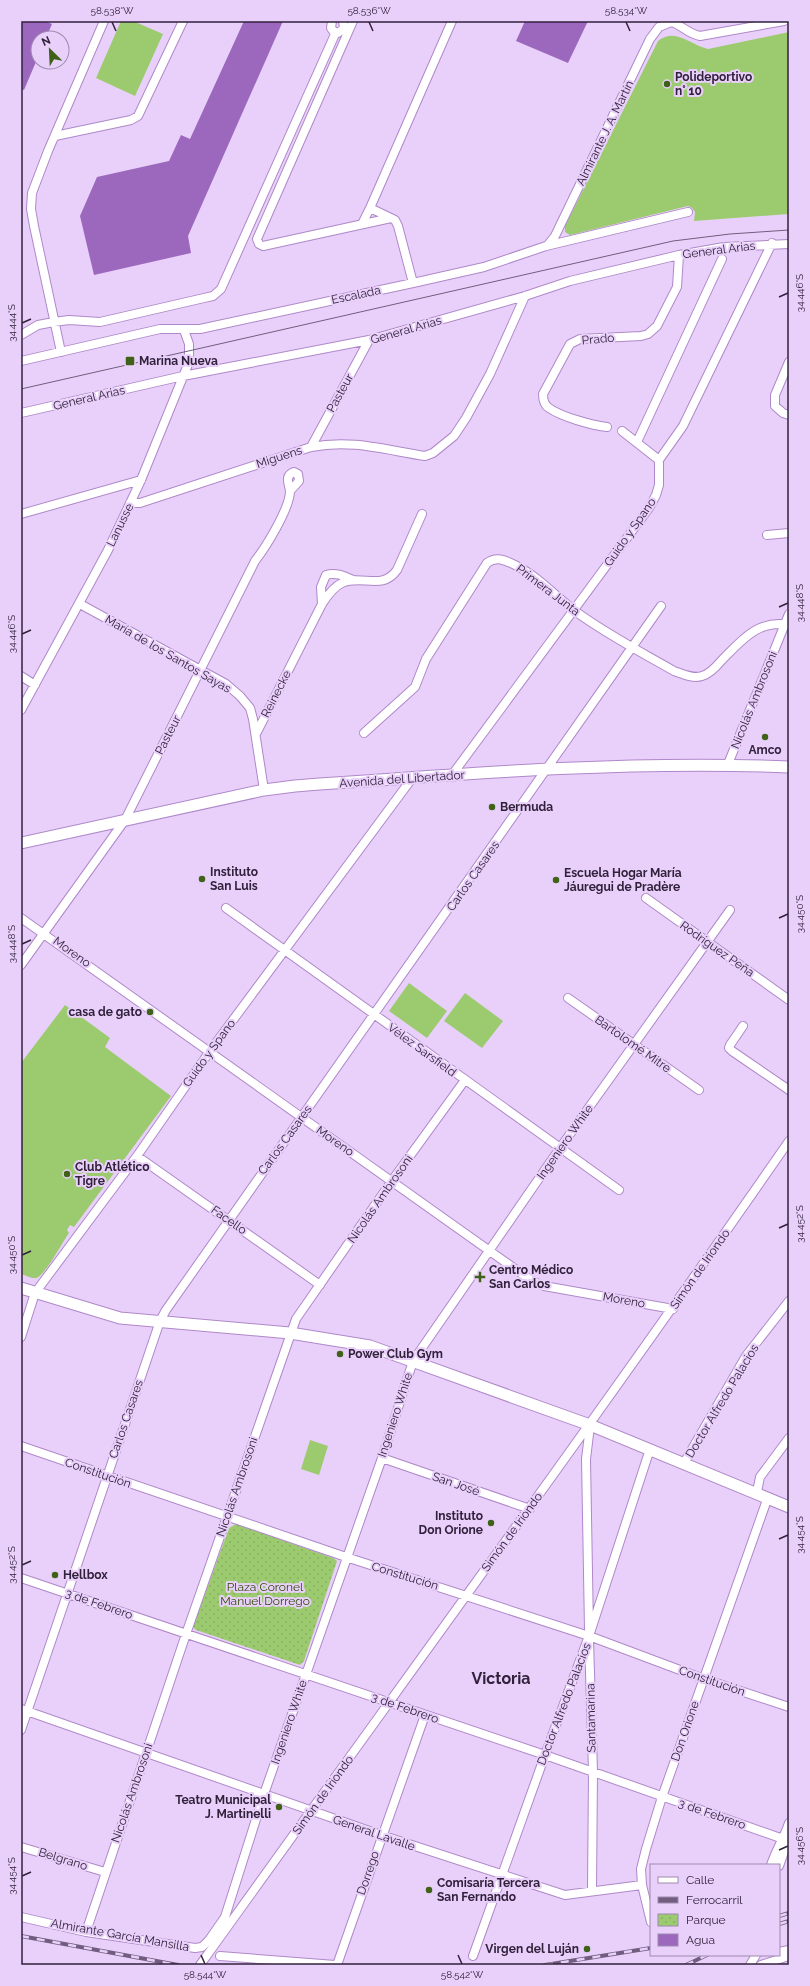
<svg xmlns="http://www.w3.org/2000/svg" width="810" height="1986" font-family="Raleway,sans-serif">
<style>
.green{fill:#9ccb6f}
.park{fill:url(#park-dots)}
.water{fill:#9c68bd}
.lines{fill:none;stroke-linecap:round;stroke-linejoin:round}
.minor-casing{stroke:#af88c9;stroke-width:10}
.major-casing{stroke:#af88c9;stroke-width:13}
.minor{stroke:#fff;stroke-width:8}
.major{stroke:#fff;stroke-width:11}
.tram{stroke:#715e7e;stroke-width:1}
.rail-casing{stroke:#715e7e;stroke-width:4}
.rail{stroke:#e9d0fa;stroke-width:2.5;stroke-dasharray:8;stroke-linecap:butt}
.ticks{fill:none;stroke:#31213b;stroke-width:1.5}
.poi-dot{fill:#3f6118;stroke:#e9d0fa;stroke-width:1.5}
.labels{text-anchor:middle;stroke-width:4;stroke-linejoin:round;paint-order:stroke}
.poi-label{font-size:12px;font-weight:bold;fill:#31213b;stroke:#e9d0fa;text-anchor:start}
.street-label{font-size:12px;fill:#31213b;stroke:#e9d0fa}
.park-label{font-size:12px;fill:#2c4a04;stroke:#e9d0fa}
.district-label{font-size:16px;font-weight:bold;fill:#31213b;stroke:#e9d0fa}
.neatline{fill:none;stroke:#31213b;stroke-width:1.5}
.ticks-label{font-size:10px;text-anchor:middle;fill:#31213b}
</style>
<defs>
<pattern id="park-dots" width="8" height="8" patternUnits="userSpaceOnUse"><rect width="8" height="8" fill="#9ccb6f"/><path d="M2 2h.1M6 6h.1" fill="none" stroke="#87ae61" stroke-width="1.8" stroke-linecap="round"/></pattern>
</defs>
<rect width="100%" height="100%" fill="#e9d0fa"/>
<path class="green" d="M121,21H133L163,34L135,96L96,78Z
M789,32V214L694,221L695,212L692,208L688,206L570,235L565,232V226L658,41C676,27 690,45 708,49Z
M409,983L447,1011L427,1038L389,1011Z
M465,993L503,1021L482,1048L444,1021Z
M65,1005L110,1038L105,1047L171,1096L74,1227L70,1225L67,1230L69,1233C63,1241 45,1276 36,1278C32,1279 25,1275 21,1274V1063Z
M310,1440L328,1446L319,1475L301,1469Z"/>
<path class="park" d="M236,1524L333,1558L337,1561L304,1661L300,1665L196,1630L193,1627L229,1528Z"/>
<path class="water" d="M21,21H45L52,24L46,38H38V57L24,90L21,89Z
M244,21H283L188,236L191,253L94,275L80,216L97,177L169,161L181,135L190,139Z
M525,21H588L568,63L516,41Z"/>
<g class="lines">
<g class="minor-casing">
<path id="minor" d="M332,21L331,28L334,32L338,33L344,28L343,21
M353,21L257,239L259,244L263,246L391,218L395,220L398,226L413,283
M55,136L131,120L138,116L183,21
M370,208L452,21
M362,224L370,208L391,218
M547,246L555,236L650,39L659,27L671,22C682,25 688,34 700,36L784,21
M21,335L38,325L54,322L69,320L100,322L204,298L213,296L221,289L336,32
M61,352L34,226L31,209L32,193L48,151L104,21
M21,361L160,329H200L413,283L484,267L546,246L688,212
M789,362L775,395V406L783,413L789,415
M21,413L183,376L369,340L525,296L570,281L679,255L724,247L789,244
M607,427C591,425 562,417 549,408C544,405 543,399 543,394L570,344L580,339L641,336L648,334L657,326L677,287L679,255
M622,431L659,460
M637,442L722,259
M311,447L369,340
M130,503H140L311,447C352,439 385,450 425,456L433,453L454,436L466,418L490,374L525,296
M21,514L141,480
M767,535L789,533
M80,604L226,684L240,696L250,708L253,719L264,790
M322,604L321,587L326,575C336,572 344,576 353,580
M21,676L35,685
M21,710L108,550L141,480L189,362V344L184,330
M364,733L415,687L426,659L487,563C496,556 505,560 515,565C538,576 555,596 575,611C606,634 641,652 674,671C683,674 693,679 702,676C709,674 716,667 721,661C741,641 758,619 789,625
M256,734L322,604C327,596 333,587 342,583C362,574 382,591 397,570L422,514
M728,764L789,614
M452,775L649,508L656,495L659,485V460L683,426L772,243
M646,898L789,1000
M226,908L619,1190
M21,918L532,1281L544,1286L673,1309
M21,965L125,820L255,561C266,547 290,508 290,491C289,483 284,476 294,472L298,474L299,481L290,491
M568,998L699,1090
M743,1026L730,1045L729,1048L732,1051L789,1090
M137,1156L320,1285
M21,1337L35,1293L137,1156L210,1051L413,777
M21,1446L346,1557L589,1636L704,1679L789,1707
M382,1458L530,1509
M684,1463L746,1356L789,1301
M757,1492L760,1477L789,1438
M21,1578L545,1755L789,1841
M589,1629L586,1459L590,1426
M589,1640L593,1771L592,1891
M21,1709L381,1835L565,1895L642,1885
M21,1730L160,1321L166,1310L661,606
M21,1847L105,1872
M771,1865C776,1850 784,1838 789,1823
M779,1866L784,1852V1839
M21,1917L86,1932L195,1948L202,1947L209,1940L225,1917L264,1794L382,1458L413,1361L560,1148L730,910
M651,1922L642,1885L641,1869L646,1849L662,1797L768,1497
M86,1932L186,1634L296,1319L391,1182L465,1080
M779,1952L789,1950
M220,1956L335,1965
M473,1956L545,1755L589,1636L650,1449
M200,1965C397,1690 597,1418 789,1141
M337,1965L425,1715
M750,1965L756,1955
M761,1965L789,1956"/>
</g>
<g class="major-casing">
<path id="major" d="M21,843L264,790L295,786C458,774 626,760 789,767
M21,1288L120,1318L290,1333L370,1346L590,1425L789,1507"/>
</g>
<use href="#minor" class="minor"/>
<use href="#major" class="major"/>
<path class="tram" d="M21,389L673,241L730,234L789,230"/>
<g class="rail-casing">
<path id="rail" d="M779,1916L789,1913
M779,1924L789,1921
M21,1936L178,1965
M545,1965L651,1948
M686,1965L707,1955"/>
</g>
<use href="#rail" class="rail"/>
</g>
<path class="ticks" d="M112,22L116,31M369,22L373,31M626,22L630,31M779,297L788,293M22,323L31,319M779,607L788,603M22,634L31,630M779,918L788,914M22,944L31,940M779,1228L788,1224M22,1255L31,1251M779,1539L788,1535M22,1565L31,1561M779,1850L788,1846M22,1876L31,1872M201,1955L205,1964M458,1955L462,1964"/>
<g class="poi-dot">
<circle cx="667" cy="84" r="4"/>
<rect x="125" y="356" width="10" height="10" rx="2"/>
<circle cx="765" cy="737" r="4"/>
<circle cx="492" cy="807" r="4"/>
<circle cx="202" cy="879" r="4"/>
<circle cx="556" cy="880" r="4"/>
<circle cx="150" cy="1012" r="4"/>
<circle cx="67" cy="1174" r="4"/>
<path d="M478 1271h4v4h4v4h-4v4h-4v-4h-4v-4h4z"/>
<circle cx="340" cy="1354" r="4"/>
<circle cx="491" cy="1523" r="4"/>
<circle cx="55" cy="1575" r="4"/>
<circle cx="279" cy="1807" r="4"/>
<circle cx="429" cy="1890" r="4"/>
<circle cx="587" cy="1949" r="4"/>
</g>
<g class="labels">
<g class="poi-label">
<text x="675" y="81">Polideportivo<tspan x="675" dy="14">n° 10</tspan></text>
<text x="139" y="365">Marina Nueva</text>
<text x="765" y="754" text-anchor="middle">Amco</text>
<text x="500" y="811">Bermuda</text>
<text x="210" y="876">Instituto<tspan x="210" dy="14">San Luis</tspan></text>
<text x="564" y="877">Escuela Hogar María<tspan x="564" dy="14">Jáuregui de Pradère</tspan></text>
<text x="142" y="1016" text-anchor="end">casa de gato</text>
<text x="75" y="1171">Club Atlético<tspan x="75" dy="14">Tigre</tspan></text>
<text x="489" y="1274">Centro Médico<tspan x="489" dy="14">San Carlos</tspan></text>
<text x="348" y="1358">Power Club Gym</text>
<text x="483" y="1520" text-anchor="end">Instituto<tspan x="483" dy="14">Don Orione</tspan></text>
<text x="63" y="1579">Hellbox</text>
<text x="271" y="1804" text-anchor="end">Teatro Municipal<tspan x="271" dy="14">J. Martinelli</tspan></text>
<text x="437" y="1887">Comisaría Tercera<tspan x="437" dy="14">San Fernando</tspan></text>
<text x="579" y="1953" text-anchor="end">Virgen del Luján</text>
</g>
<g class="street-label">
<text transform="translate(605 133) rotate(-64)" y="4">Almirante J. A. Martín</text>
<text transform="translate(719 250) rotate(-7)" y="4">General Arias</text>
<text transform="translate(356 295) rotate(-12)" y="4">Escalada</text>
<text transform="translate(406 330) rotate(-16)" y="4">General Arias</text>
<text transform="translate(598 339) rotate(-5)" y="4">Prado</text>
<text transform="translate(340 393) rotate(-61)" y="4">Pasteur</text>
<text transform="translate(89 398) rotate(-13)" y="4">General Arias</text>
<text transform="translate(279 457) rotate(-18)" y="4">Miguens</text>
<text transform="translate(120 525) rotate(-64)" y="4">Lanusse</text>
<text transform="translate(630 532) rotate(-55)" y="4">Guido y Spano</text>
<text transform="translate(548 590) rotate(37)" y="4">Primera Junta</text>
<text transform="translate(168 654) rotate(30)" y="4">María de los Santos Sayas</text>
<text transform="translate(276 694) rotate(-63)" y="4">Reinecke</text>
<text transform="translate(754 700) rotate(-68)" y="4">Nicolás Ambrosoni</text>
<text transform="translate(168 735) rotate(-63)" y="4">Pasteur</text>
<text transform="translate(402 779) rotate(-4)" y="4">Avenida del Libertador</text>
<text transform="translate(473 876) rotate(-55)" y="4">Carlos Casares</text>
<text transform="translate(717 949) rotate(35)" y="4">Rodríguez Peña</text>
<text transform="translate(72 952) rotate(36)" y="4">Moreno</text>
<text transform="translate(633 1044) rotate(35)" y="4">Bartolomé Mitre</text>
<text transform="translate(422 1050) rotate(36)" y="4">Vélez Sarsfield</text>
<text transform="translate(209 1053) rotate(-54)" y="4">Guido y Spano</text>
<text transform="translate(285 1140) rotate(-54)" y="4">Carlos Casares</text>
<text transform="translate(335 1141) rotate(35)" y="4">Moreno</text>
<text transform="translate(565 1142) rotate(-55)" y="4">Ingeniero White</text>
<text transform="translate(380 1199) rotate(-55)" y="4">Nicolás Ambrosoni</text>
<text transform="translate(229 1220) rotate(35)" y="4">Facello</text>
<text transform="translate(700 1269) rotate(-55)" y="4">Simón de Iriondo</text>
<text transform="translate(624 1300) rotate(10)" y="4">Moreno</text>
<text transform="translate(722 1401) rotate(-59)" y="4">Doctor Alfredo Palacios</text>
<text transform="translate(395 1415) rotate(-72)" y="4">Ingeniero White</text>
<text transform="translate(126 1419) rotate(-71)" y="4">Carlos Casares</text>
<text transform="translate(98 1473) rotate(19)" y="4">Constitución</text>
<text transform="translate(456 1484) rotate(19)" y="4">San José</text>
<text transform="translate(237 1487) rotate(-71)" y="4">Nicolás Ambrosoni</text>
<text transform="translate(512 1532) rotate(-54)" y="4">Simón de Iriondo</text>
<text transform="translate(405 1576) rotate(17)" y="4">Constitución</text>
<text transform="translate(99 1604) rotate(19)" y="4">3 de Febrero</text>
<text transform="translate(712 1681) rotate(19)" y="4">Constitución</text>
<text transform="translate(564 1704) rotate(-69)" y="4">Doctor Alfredo Palacios</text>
<text transform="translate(405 1708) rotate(19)" y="4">3 de Febrero</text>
<text transform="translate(591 1718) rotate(-91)" y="4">Santamarina</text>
<text transform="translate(289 1722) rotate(-71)" y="4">Ingeniero White</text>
<text transform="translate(685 1731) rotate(-71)" y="4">Don Orione</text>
<text transform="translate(132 1793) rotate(-71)" y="4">Nicolás Ambrosoni</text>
<text transform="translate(323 1795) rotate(-54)" y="4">Simón de Iriondo</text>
<text transform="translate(712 1814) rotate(19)" y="4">3 de Febrero</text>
<text transform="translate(374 1833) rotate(19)" y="4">General Lavalle</text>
<text transform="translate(63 1859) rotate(17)" y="4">Belgrano</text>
<text transform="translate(368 1873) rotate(-71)" y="4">Dorrego</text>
<text transform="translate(120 1935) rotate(10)" y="4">Almirante García Mansilla</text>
</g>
<g class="park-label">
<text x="265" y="1591">Plaza Coronel<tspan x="265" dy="14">Manuel Dorrego</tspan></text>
</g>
<g class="district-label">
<text x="501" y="1684">Victoria</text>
</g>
</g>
<rect width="810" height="1986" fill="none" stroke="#e9d0fa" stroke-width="44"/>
<rect x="650" y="1864" width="130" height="92" fill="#e9d0fa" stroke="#9f8aae"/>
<rect x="658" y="1877" width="20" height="6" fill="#ffffff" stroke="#9f8aae"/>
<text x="686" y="1884" font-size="12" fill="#31213b">Calle</text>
<rect x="658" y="1897" width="20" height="6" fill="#715e7e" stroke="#9f8aae"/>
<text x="686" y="1904" font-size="12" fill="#31213b">Ferrocarril</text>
<rect x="658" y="1914" width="20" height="12" fill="url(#park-dots)" stroke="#9f8aae"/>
<text x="686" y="1924" font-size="12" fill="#31213b">Parque</text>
<rect x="658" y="1934" width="20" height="12" fill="#9c68bd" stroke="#9f8aae"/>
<text x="686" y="1944" font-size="12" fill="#31213b">Agua</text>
<g transform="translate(50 50) rotate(336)"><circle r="19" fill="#e9d0fa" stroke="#9f8aae"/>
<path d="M0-3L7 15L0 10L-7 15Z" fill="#3f6118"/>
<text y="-6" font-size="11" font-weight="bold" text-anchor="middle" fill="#31213b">N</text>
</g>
<rect x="22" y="22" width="766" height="1942" class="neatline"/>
<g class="ticks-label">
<text x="112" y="14">58.538°W</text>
<text x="369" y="14">58.536°W</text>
<text x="626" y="14">58.534°W</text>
<text transform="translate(799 293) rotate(-90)" y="4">34.446°S</text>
<text transform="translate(11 323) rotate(-90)" y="4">34.444°S</text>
<text transform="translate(799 603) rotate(-90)" y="4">34.448°S</text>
<text transform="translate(11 634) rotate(-90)" y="4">34.446°S</text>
<text transform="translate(799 914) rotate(-90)" y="4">34.450°S</text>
<text transform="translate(11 944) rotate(-90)" y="4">34.448°S</text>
<text transform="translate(799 1224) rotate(-90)" y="4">34.452°S</text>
<text transform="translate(11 1255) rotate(-90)" y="4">34.450°S</text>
<text transform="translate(799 1535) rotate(-90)" y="4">34.454°S</text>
<text transform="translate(11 1565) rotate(-90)" y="4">34.452°S</text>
<text transform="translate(799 1846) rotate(-90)" y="4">34.456°S</text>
<text transform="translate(11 1876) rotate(-90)" y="4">34.454°S</text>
<text x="205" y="1978">58.544°W</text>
<text x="462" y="1978">58.542°W</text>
</g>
</svg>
